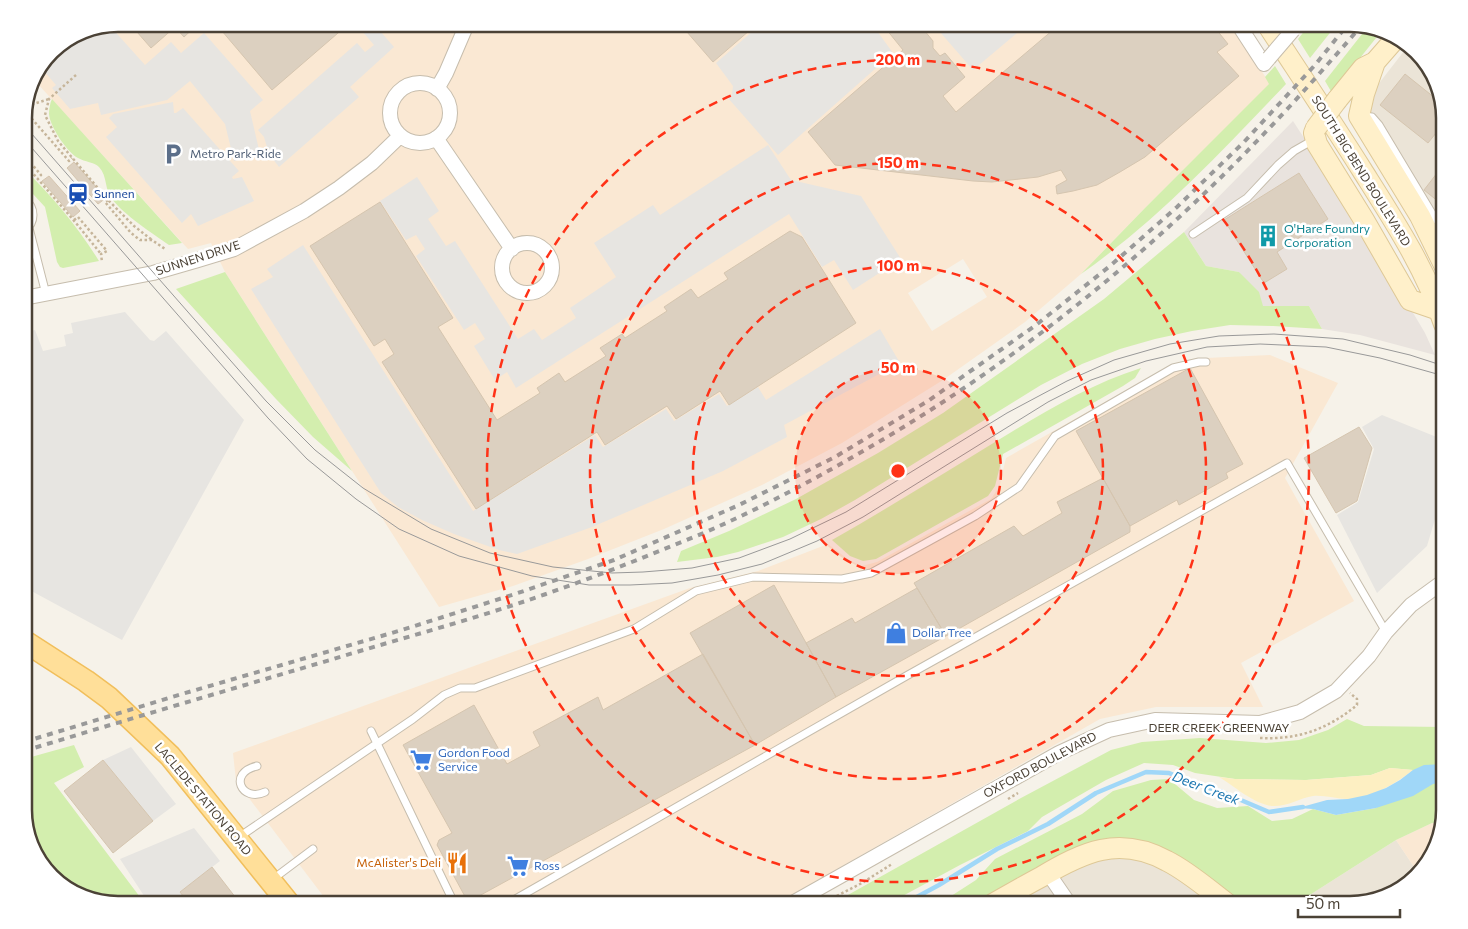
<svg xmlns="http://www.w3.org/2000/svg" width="1468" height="929" font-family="Commissioner,sans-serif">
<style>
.residential{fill:#ebe4d7}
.commercial{fill:#fae8d3;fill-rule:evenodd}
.industrial{fill:#e9e3de}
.green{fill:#d3eeae}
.sand{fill:#fdefc2}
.parking{fill:#e7e5e1}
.water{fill:#a0d7f8}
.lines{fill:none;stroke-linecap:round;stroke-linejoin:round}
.stream{stroke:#a0d7f8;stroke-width:4.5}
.building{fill:#dcd0c0;stroke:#d5c5af}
.lane-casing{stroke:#c6bdad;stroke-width:9}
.street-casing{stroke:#c6bdad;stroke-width:16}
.secondary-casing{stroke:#dec896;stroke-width:22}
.primary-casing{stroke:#f1bf5c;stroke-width:24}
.path{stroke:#c6b59a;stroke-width:2.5;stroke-dasharray:2.5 2.5;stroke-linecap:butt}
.lane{stroke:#fff;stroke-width:7}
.street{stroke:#fff;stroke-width:14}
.secondary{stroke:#fff0ca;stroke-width:20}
.primary{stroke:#ffdf99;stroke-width:21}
.tram{stroke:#999;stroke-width:1}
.rail{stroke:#999;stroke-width:4;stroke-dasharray:6 6;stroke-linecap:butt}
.street-bridge-casing{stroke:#c6bdad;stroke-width:16;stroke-linecap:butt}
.secondary-bridge-casing{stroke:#dec896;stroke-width:22;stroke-linecap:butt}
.street-bridge{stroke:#fff;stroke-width:14}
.secondary-bridge{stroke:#fff0ca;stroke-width:20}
.ring{fill:none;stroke:#ff3217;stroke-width:2.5;stroke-dasharray:9 6}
.labels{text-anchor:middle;stroke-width:5;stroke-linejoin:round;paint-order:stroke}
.service-label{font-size:12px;fill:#4e5e75;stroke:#fff;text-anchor:start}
.street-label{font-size:12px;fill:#4b4236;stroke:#fff}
.transit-label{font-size:12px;fill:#164399;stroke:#fff;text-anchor:start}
.culture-label{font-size:12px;fill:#0d838f;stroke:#fff;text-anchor:start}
.shop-label{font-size:12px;fill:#366cbe;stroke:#fff;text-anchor:start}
.food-label{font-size:12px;fill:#c56008;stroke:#fff;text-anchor:end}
.water-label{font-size:14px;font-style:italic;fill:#2079b2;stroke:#fff}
.rim{fill:none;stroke:#4b4236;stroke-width:2.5}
.centre{fill:#ff3217;stroke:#fff;stroke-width:2.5}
.ring-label{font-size:15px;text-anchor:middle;font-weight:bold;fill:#ff3217;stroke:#fff;stroke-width:5;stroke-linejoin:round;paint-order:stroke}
</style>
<rect width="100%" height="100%" fill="#f6f2e9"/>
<path class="residential" d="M1408,46L1432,72L1444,119V250L1369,115L1373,91Z
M1396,840L1418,873L1396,893L1349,905H1294Z
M1117,856L1152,863L1218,905H1007L1087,862Z"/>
<path class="commercial" d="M119,24H1231L1270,84L1145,208L1081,274L1025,322L943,380L842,443L762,485L664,529L588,559L513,586L439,607L225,272L211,243L188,249L37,83L52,51L83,31ZM963,259L987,297L932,331L908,293Z
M1270,355L1338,383L1285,478L1354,601L1241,663L1263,707H1156L1100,719L774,905H464L461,902L455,905H330L236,781L233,753L690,588L758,571L828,544L849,560L862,566L877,562L991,499L999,487L1006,458L1167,367L1206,358Z
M1441,822L1428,863L1418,873L1396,840L1432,823Z"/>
<path class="industrial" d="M1293,121L1358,221L1399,289L1425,333L1435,355L1360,335L1322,329L1309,306L1262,307L1239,272L1206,266L1184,232Z"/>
<path class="green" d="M1310,24H1337L1310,58L1298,39Z
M1366,29L1380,33L1332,93L1325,81Z
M1275,66L1286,84C1221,152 1158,220 1081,274L1145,208L1269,84L1265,77Z
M52,99L182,243L169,245C152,233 124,215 112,199C104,189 108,177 99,167C94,162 85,162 78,158C67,152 50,127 49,114C49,109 50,103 52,99Z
M24,169C53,197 78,227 99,261L63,268L60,267L57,262L45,207L33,194L24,187Z
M1184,232L1206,266L1239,272L1259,292L1263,306H1309L1322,329L1273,326L1230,325L1192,331L1155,339L1120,349L1082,364L1041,385L855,500L821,519L783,537L738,552L717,557L677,562L681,551L729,531L796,499L878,453L943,413L1104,299Z
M225,272L352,471L313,437L276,399L176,289Z
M1141,368L1135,378L1123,386L1003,454L995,486L988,496L876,559L863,561L850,556L832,540C883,511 933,480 982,450C1033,419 1084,386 1141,368Z
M1347,719L1364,726L1444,727V810L1441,822L1432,823L1396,840L1294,905H1243L1158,846L1049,862L973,905H917L922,902L948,898L976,880L995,859L1082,814L1113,791L1151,780L1169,779L1194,800L1217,808L1248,806L1272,821L1292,819L1313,809L1336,815L1376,808L1413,770L1390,768L1371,775L1306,780L1235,779L1195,773L1173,765L1144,763L1106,780L1042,817L1028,831L960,865L886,905H830L1021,798L1111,750L1142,742L1200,738L1266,743L1299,740L1328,730Z
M74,745L84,767L54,783L146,905H119L66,889L36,857L24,816V759Z"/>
<path class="sand" d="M1390,768L1413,770C1397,783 1369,799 1348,799C1336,799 1325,795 1313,796C1300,798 1287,807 1272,806C1254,804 1234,786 1219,777L1235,779L1306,780L1371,775Z"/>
<path class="parking" d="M356,24H374L394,47L350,87L359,97L279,167L269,154L264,137L258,130L357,43L365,52L374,45Z
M761,24H872L893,53L778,155L728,98L732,94L733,86L716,63Z
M933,24H1028L973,70Z
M110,26L145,65L171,42L181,53L204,33L263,100L250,111L260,154L234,161L225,124L190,81L167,100L101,115L98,103L70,109L52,88L56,85L43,70L52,51L83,31Z
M173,102L174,113H176L183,108L239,171L232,177L233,179L242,177L254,201L198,226L191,214L182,223L106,137L117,127L109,118L113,114Z
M768,145L791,180L861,196L901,259L853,290L834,260L822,267L789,214L516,388L507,372L495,380L474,346L485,339L475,323L464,330L416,256L425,249L416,235L406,240L380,201L417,177L439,211L428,219L446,246L455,241L518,339L534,329L542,340L576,318L570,308L616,277L594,243L653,205L660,215Z
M303,245L473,511L595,435L603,447L666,409L674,421L719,394L727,406L758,387L766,400L880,329L900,363L784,425L787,437L723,471L592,527L517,554L499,550L454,534L422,520L398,507L381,493L251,289L273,277L267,269Z
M125,312L150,340L154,341L166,331L244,420L122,640L24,587V333L35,330L43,351L66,346L64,335L73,333L71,323Z
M1382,415L1444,440V445L1442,452L1444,453V489L1427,546L1377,593L1337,515L1358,502L1374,449L1362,427Z
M131,747L176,804L153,821L103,760Z
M194,828L220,861L180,892L189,903L185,905H150L120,859Z"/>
<path class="water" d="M1444,764V782L1433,784L1413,796L1376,808L1336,815L1313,809L1298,808L1327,800L1348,799L1367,795L1386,788L1400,780L1413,770L1424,765Z"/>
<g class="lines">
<path class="stream" d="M902,905L939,885L997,849L1048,824L1096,793L1146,772L1169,773L1193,783L1222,792L1269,812L1303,807"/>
</g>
<path class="building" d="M130,24H198L184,37L175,27L151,48Z
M216,24H341L345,27L272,90Z
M680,24H757L713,62Z
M882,24H919L933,41V48L940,56L945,53L965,77L943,96L956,112L1060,24H1212L1228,44L1217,52L1239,76L1145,157L1120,172L1097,185L1073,191L1057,194L1056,186L1067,180L1061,170L1038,177L992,182L973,181L835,165L808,132L903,50Z
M1405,74L1440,102L1444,123L1428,143L1380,105Z
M74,162L106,198L98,204L67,168Z
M1444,164V206L1424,190Z
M1299,173L1328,219L1277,252L1287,269L1264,283L1224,220Z
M49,176L80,211L73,217L42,181Z
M380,202L453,318L438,327L497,420L540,393L537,388L559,373L565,382L606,356L600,348L622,334L625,338L667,311L664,307L691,289L698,298L728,279L724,273L790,231L802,237L856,323L729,405L720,391L676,419L667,406L605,445L597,432L476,509L382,362L394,354L385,339L374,346L310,246Z
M1190,368L1243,464L1226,473L1228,478L1179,505L1177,500L1130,526L1076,431Z
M1359,427L1372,448L1357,501L1336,513L1304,458Z
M1103,478L1130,526V532L946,636L914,583L1014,526L1023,536L1062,513L1057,502Z
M774,585L836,697L755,745L690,633Z
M917,588L946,636L836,697L806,643L852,618L855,623Z
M703,654L755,745L468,902L437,845L439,840L452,833L403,745L474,705L507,764L540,746L533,732L598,697L603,710Z
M103,760L153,821L113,853L64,791Z
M212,867L236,898L225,905H190L180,892Z"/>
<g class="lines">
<g class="lane-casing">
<path id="lane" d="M1363,116L1372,117L1379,125L1436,220L1444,228
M1442,130L1444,132
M24,198C36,208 36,222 24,232
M29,228L46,294
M1193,234L1247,198L1278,165L1294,151L1315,139
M371,731L455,905
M257,766C227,773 242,803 265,792
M239,837L413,719L444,695L460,688H475L634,629L696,591L753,577L842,579L871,573L975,516L1019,487L1055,436L1173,368L1199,362H1206
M273,879L313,849
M505,905L908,675L1287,463L1386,632"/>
</g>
<g class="street-casing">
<path id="street" d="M1238,24L1264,64L1269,58
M390 113a30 30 0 1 1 60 0a30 30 0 1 1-60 0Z
M437,89L446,73L467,24
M436,138L512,249
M502 268a25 25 0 1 1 50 0a25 25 0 1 1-50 0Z
M24,298L153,273L198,260L234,249L304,211L339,188L372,163L400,136
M1048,873L1070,905
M789,905L1059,753L1109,730L1155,720L1260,723L1300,712L1336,691L1369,656L1386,632L1411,605L1444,581"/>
</g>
<g class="secondary-casing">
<path id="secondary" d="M1267,24C1299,73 1331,121 1362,170C1393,219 1426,269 1444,324
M1375,62L1364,94L1359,116L1420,216L1444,265
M1337,100L1363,68L1375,62L1396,38
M1316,128L1314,133L1317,144L1364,220L1410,300L1439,310
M991,905C1007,896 1024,886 1041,877C1083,852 1119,835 1167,861C1189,872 1209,890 1229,905"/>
</g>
<g class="primary-casing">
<path id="primary" d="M24,641L86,681L109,698L170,756L290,905"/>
</g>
<path class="path" d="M76,75L49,99L45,115L58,141L108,200L134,226L152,240
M27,106L49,99
M25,111L69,161L72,158
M24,155L41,175L38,178
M24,163L76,223L101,254
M108,200L105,202L131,233L140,240H152L165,249
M74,220L78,217L107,251L101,254L102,262
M1260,738C1298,740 1328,729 1357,705V699L1350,693
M1008,799L1018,793
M819,905L862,883L892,864"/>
<use href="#lane" class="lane"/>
<use href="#street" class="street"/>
<use href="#secondary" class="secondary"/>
<use href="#primary" class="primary"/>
<path class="tram" d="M24,125L266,401L315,450L363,488L431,529L490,553L553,567L612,573L643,572L692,568L739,558L790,539L846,512L1007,413L1067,381L1114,360L1170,344L1219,336L1274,334L1343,339L1410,355L1444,366
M24,139L268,418L307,459L356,499L399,529L459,556L532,576L589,585H630L672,583L718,575L762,564L817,541L863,517L1048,402L1091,380L1146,361L1207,347L1260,344L1326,347L1380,358L1444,376"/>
<path class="rail" d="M24,742L182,694L402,630L515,594L614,560L739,505L835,457L928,401L1036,325L1110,266L1177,207L1244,142L1315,65L1348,24
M24,751C126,720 228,690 330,660C402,638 475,619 546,594C600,575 653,554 706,532C770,504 832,470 892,434C1054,336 1194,215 1319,74C1333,58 1347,43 1360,27"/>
<g class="street-bridge-casing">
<path id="street-bridge" d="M1269,58L1293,30"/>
</g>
<g class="secondary-bridge-casing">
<path id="secondary-bridge" d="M1316,128L1337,100"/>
</g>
<use href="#street-bridge" class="street-bridge"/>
<use href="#secondary-bridge" class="secondary-bridge"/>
</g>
<circle cx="898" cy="471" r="103" fill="#ff3217" fill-opacity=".12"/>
<g class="ring">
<circle cx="898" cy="471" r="103"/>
<circle cx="898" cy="471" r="205"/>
<circle cx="898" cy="471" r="308"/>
<circle cx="898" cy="471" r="411"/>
</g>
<defs>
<g id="parking-bare" transform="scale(1.725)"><path d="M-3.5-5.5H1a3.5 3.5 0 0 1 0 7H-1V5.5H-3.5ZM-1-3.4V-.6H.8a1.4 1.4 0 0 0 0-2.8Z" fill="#5c6f8a" stroke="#fff" stroke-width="2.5" paint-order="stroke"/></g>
<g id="station-bare" transform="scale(1.725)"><path d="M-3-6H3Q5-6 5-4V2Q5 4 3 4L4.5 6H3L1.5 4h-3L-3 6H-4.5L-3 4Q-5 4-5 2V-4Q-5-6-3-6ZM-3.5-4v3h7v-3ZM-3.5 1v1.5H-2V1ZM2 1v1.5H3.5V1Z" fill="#1a4fb4" stroke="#fff" stroke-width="2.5" paint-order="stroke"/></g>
<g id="building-bare" transform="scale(1.725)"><path d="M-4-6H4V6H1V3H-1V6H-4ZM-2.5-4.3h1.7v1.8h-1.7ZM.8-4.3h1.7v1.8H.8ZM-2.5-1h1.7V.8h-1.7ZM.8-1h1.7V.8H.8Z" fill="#0f9aa8" stroke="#fff" stroke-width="2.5" paint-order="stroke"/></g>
<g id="shop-bare" transform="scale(1.725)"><path d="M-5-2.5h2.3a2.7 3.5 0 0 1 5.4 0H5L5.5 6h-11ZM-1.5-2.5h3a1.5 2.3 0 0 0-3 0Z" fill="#3f7fe0" stroke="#fff" stroke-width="2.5" paint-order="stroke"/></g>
<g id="supermarket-bare" transform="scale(1.725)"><path d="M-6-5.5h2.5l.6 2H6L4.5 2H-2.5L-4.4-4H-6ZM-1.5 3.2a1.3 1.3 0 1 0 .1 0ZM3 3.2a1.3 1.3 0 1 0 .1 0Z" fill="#3f7fe0" stroke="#fff" stroke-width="2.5" paint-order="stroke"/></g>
<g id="restaurant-bare" transform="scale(1.725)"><path d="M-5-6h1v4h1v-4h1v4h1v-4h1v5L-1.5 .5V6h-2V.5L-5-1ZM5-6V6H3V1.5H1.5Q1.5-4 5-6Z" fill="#e8710a" stroke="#fff" stroke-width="2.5" paint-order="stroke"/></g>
</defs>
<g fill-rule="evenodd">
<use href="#parking-bare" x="173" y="154"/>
<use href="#station-bare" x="78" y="194"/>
<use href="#building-bare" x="1268" y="236"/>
<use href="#shop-bare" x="896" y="633"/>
<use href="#supermarket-bare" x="421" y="760"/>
<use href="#restaurant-bare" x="457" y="863"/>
<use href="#supermarket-bare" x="518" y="866"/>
</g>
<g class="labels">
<g class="service-label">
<text x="190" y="158">Metro Park-Ride</text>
</g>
<g class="street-label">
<text transform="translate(1361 171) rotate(58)" y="4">SOUTH BIG BEND BOULEVARD</text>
<text transform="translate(198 258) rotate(-18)" y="4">SUNNEN DRIVE</text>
<text x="1219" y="732">DEER CREEK GREENWAY</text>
<text transform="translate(1040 765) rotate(-28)" y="4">OXFORD BOULEVARD</text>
<text transform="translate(203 799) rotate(50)" y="4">LACLEDE STATION ROAD</text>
</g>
<g class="transit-label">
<text x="94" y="198">Sunnen</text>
</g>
<g class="culture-label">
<text x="1284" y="233">O'Hare Foundry<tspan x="1284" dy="14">Corporation</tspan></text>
</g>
<g class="shop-label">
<text x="912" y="637">Dollar Tree</text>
<text x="438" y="757">Gordon Food<tspan x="438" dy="14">Service</tspan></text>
<text x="534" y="870">Ross</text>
</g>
<g class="food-label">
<text x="441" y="867">McAlister's Deli</text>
</g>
<g class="water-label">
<text transform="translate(1206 788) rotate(21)" y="5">Deer Creek</text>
</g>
</g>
<path d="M0 0H1468V929H0ZM118 32H1350A86 86 0 0 1 1436 118V810A86 86 0 0 1 1350 896H118A86 86 0 0 1 32 810V118A86 86 0 0 1 118 32Z" fill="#fff" fill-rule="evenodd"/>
<path class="rim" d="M118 32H1350A86 86 0 0 1 1436 118V810A86 86 0 0 1 1350 896H118A86 86 0 0 1 32 810V118A86 86 0 0 1 118 32Z"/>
<circle cx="898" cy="471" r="8" class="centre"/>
<g class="ring-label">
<text x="898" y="65">200 m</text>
<text x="898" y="168">150 m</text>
<text x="898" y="271">100 m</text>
<text x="898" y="373">50 m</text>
</g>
<path d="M1298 909v8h102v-8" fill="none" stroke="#4b4236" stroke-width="2.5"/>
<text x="1306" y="909" font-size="15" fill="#4b4236" stroke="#ffffff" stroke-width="4" paint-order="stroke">50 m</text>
</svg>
